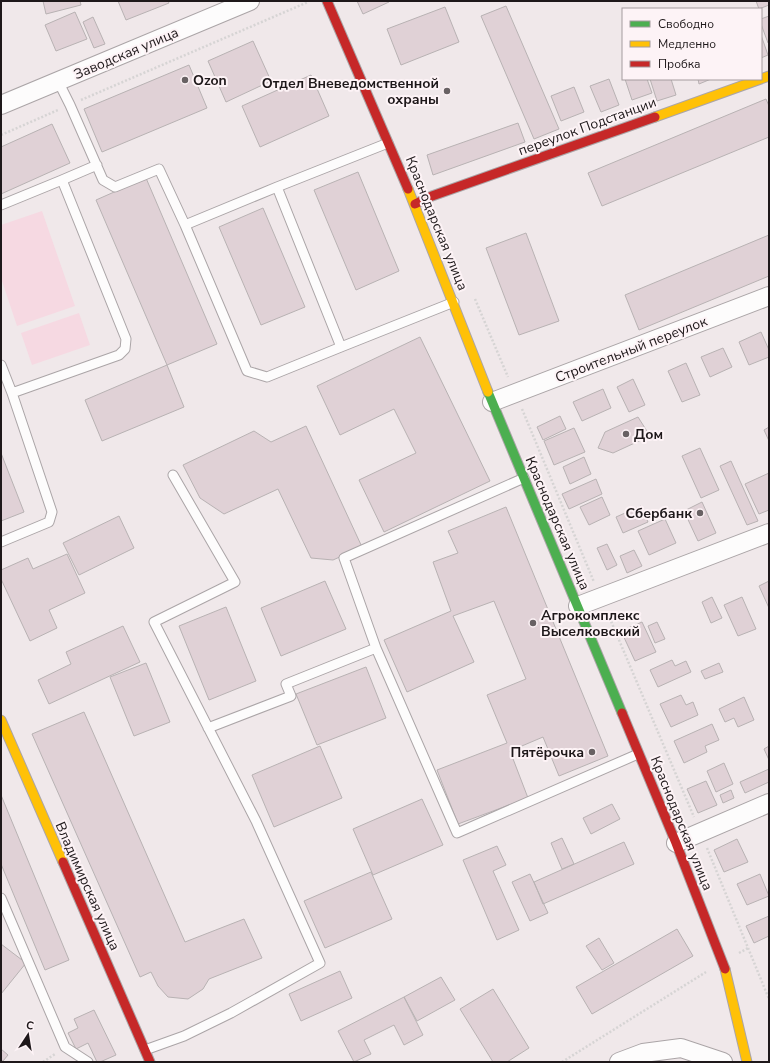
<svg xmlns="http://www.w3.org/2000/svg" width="770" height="1063" font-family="'Nunito Sans',sans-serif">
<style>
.green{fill:#f6d9e2}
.building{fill:#e0d1d6;stroke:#b8b2b3}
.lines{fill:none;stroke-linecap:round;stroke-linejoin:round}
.lane-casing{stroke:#aba5a7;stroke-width:11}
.street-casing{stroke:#aba5a7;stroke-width:20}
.fast-casing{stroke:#aba5a7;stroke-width:11}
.slow-casing{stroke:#aba5a7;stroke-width:11}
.jam-casing{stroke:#aba5a7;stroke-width:11}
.path{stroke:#d6d4d4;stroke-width:2.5;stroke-dasharray:2 2;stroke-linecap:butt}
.lane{stroke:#fdfcfc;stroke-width:9}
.street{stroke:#fdfcfc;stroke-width:18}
.fast{stroke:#4caf50;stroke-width:9}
.slow{stroke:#ffc107;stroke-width:9}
.jam{stroke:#c62828;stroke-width:9}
.poi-dot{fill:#686163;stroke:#fdf3f6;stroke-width:1.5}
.labels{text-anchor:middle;stroke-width:4;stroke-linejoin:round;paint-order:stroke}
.street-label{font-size:14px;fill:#1e181a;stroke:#fdf3f6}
.poi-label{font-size:14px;font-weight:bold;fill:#1e181a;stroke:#fdf3f6;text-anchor:start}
</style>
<rect width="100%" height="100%" fill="#f0e8ea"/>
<path class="green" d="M42,211L75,306L17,326L1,278V225Z
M79,313L90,345L32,365L21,333Z"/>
<path class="building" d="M43,1H80L81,5L46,14Z
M118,1H168L169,3L126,20Z
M357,1H389V2L363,14Z
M756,1H769V5L759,9Z
M506,6L559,129L534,139L481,16Z
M445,7L459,42L401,65L387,29Z
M75,12L87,39L56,51L45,25Z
M769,16V43H768L761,24V19Z
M93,17L105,44L94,48L83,22Z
M761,35L768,55L761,58Z
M253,41L271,81L226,102L208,61Z
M189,65L207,108L102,152L84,109Z
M311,75L329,116L260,147L242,106Z
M609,79L619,105L601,112L590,86Z
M625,79H647L652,93L632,100Z
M650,79H671L676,95L657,101Z
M698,79H711L699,84Z
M574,87L584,112L561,121L551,96Z
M766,99L769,106V137L602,206L588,173Z
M518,123L525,142L433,175L427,155Z
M52,124L70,163L1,194V147Z
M358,172L399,271L356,290L314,190Z
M146,178L217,344L167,365L96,200Z
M263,208L305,307L261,325L219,227Z
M526,233L559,321L519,335L486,248Z
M769,235V276L639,330L625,295Z
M761,332L769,350V357L749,365L739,342Z
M420,337L490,481L384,532L359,480L416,453L394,409L340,435L317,386Z
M723,348L732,367L710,377L701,357Z
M686,363L700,395L682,402L668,371Z
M167,365L184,407L102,441L85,400Z
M633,379L645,405L629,412L617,387Z
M603,389L611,408L582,421L573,402Z
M560,416L566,429L543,440L537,427Z
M638,417L650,436L613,453L598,448L605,432Z
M306,426L362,547L333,560L311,558L278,489L224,514L200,498L183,465L254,431L271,442Z
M769,427V441L764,430Z
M574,428L585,452L554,465L544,441Z
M700,448L719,490L701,498L682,456Z
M1,453L24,512L1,521Z
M584,457L591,474L570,484L563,467Z
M731,461L758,521L747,525L720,466Z
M769,473V510L759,514L745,484Z
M596,479L602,494L569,509L562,494Z
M602,497L610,515L589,525L580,507Z
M702,502L716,533L698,541L684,511Z
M641,506L648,522L623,533L616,517Z
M506,507L608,756L559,776L543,737L510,751L528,798L458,824L437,770L507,743L487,695L526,679L494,601L453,616L474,662L407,692L384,640L451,611L433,562L458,553L448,531Z
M119,516L134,548L79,575L63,543Z
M665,519L676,543L649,555L638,531Z
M607,544L617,565L607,570L597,548Z
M634,550L642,566L627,573L620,556Z
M67,554L85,593L49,610L57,628L30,641L1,579V570L28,558L33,569Z
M325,581L346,629L281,656L261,608Z
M769,581V608L759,586Z
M712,597L722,618L711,623L702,602Z
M742,597L756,629L738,636L724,605Z
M226,607L256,681L209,700L179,626Z
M642,622L656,652L635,661L621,631Z
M657,622L665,639L655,643L648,626Z
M123,626L140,662L49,704L38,680L71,664L66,652Z
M672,660L675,666L686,661L691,672L658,687L650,670Z
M146,663L170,722L134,736L110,677Z
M719,663L723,672L705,679L701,671Z
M366,667L386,718L317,745L296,694Z
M681,695L686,705L693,702L698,715L671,727L660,704Z
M744,697L754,720L738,727L734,718L725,722L719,709Z
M84,712L185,942L244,919L262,958L209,979L203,989L188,999L168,997L158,986L151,972L140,977L32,734Z
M712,724L719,740L705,746L707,752L684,763L674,741Z
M320,746L342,798L274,827L252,775Z
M769,746V760L764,749Z
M724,763L733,784L716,792L707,771Z
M769,769V782L745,793L740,782Z
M706,781L717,805L698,813L687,789Z
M731,790L734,798L723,803L720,795Z
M1,795L69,960L45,970L1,864Z
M422,799L443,845L373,875L353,829Z
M612,804L620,819L591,834L583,818Z
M562,838L574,864L562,869L551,843Z
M737,839L748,862L724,872L714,850Z
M624,842L634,864L543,904L534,882Z
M497,846L506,865L493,871L519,930L497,940L463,860Z
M371,872L392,919L325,948L304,901Z
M530,874L548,913L530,921L512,882Z
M760,874L769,896L747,905L737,884Z
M769,916V936L754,943L746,926Z
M677,929L693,956L592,1014L576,987Z
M599,938L614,963L602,970L586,946Z
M1,944L26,963L1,994Z
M340,971L352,998L301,1021L289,994Z
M441,977L455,1000L417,1021L404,997Z
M493,989L529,1048L507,1062H493L460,1009Z
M404,997L423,1035L404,1045L394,1025L364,1040L371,1054L354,1062L338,1031Z
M94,1010L116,1055L100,1062H97L88,1043L76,1049L68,1033L78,1028L74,1019Z
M1,1049L8,1055L3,1061L1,1060Z"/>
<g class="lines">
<g class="lane-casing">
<path id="lane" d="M58,81L70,105L103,180L115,187L159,169L185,225
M388,143L277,187L341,347L454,302
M62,180L97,165
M277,187L185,225L247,371L267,377L341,347
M1,205L62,180L126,339L125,349L119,355L12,393L1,365
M1,542L49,522L52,512L12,393
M376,648L344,558L524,478
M208,728L291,696L286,684L376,648L457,833L638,754
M1,898L65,1047L88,1062
M145,1050L184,1036L231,1013L320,963L256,821L154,622L235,582L173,475"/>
</g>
<g class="street-casing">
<path id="street" d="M1,105L250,1
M492,402L769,296
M578,606L769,533
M676,843L769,803
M619,1062L643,1053L681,1048L723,1062"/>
</g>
<g class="fast-casing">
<path id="fast" d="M488,392L622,713"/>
</g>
<g class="slow-casing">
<path id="slow" d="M655,117L769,76
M408,189L488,392
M1,720L63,862
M725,969L747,1062"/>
</g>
<g class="jam-casing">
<path id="jam" d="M327,1L408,189
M415,204L432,196L655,117
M622,713L676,843L725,969
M63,862L150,1062"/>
</g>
<path class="path" d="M81,100L308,2
M1,135L58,110
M475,299L508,377
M522,409L594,582
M608,614L694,817
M707,848L769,999
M739,953L748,948
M43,1062L55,1054
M562,1062L706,972"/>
<use href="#lane" class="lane"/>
<use href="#street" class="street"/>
<use href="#fast" class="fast"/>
<use href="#slow" class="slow"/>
<use href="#jam" class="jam"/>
</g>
<g class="poi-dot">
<circle cx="185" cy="80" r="4"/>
<circle cx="447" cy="91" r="4"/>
<circle cx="626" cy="434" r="4"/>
<circle cx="700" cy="513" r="4"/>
<circle cx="533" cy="623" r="4"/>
<circle cx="592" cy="752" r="4"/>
</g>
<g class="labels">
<g class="street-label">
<text transform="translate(126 53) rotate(-23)" y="5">Заводская улица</text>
<text transform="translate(587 126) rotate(-20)" y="5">переулок Подстанции</text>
<text transform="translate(437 223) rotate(68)" y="5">Краснодарская улица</text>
<text transform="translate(631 349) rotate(-21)" y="5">Строительный переулок</text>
<text transform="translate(558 523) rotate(67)" y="5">Краснодарская улица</text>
<text transform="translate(682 823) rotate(68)" y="5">Краснодарская улица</text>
<text transform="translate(88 886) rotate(66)" y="5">Владимирская улица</text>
</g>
<g class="poi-label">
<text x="193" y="85">Ozon</text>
<text x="439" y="88" text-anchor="end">Отдел Вневедомственной<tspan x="439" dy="16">охраны</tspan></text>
<text x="634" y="439">Дом</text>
<text x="692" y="518" text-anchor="end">Сбербанк</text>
<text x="541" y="620">Агрокомплекс<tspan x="541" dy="16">Выселковский</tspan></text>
<text x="584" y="757" text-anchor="end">Пятёрочка</text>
</g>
</g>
<rect width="770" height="1063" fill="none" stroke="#1e181a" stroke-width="4"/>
<rect x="622" y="8" width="140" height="72" fill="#fdf3f6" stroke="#a49b9e"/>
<rect x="630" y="21" width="20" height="6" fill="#4caf50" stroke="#a49b9e"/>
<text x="658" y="28" font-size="12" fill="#1e181a">Свободно</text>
<rect x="630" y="41" width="20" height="6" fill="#ffc107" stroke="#a49b9e"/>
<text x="658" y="48" font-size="12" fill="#1e181a">Медленно</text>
<rect x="630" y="61" width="20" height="6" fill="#c62828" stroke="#a49b9e"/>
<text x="658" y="68" font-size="12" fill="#1e181a">Пробка</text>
<g transform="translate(28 1035) rotate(12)" stroke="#fdf3f6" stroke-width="3" paint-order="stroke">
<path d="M0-3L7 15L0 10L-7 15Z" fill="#1e181a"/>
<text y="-6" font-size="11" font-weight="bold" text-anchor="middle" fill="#1e181a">С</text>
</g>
</svg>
